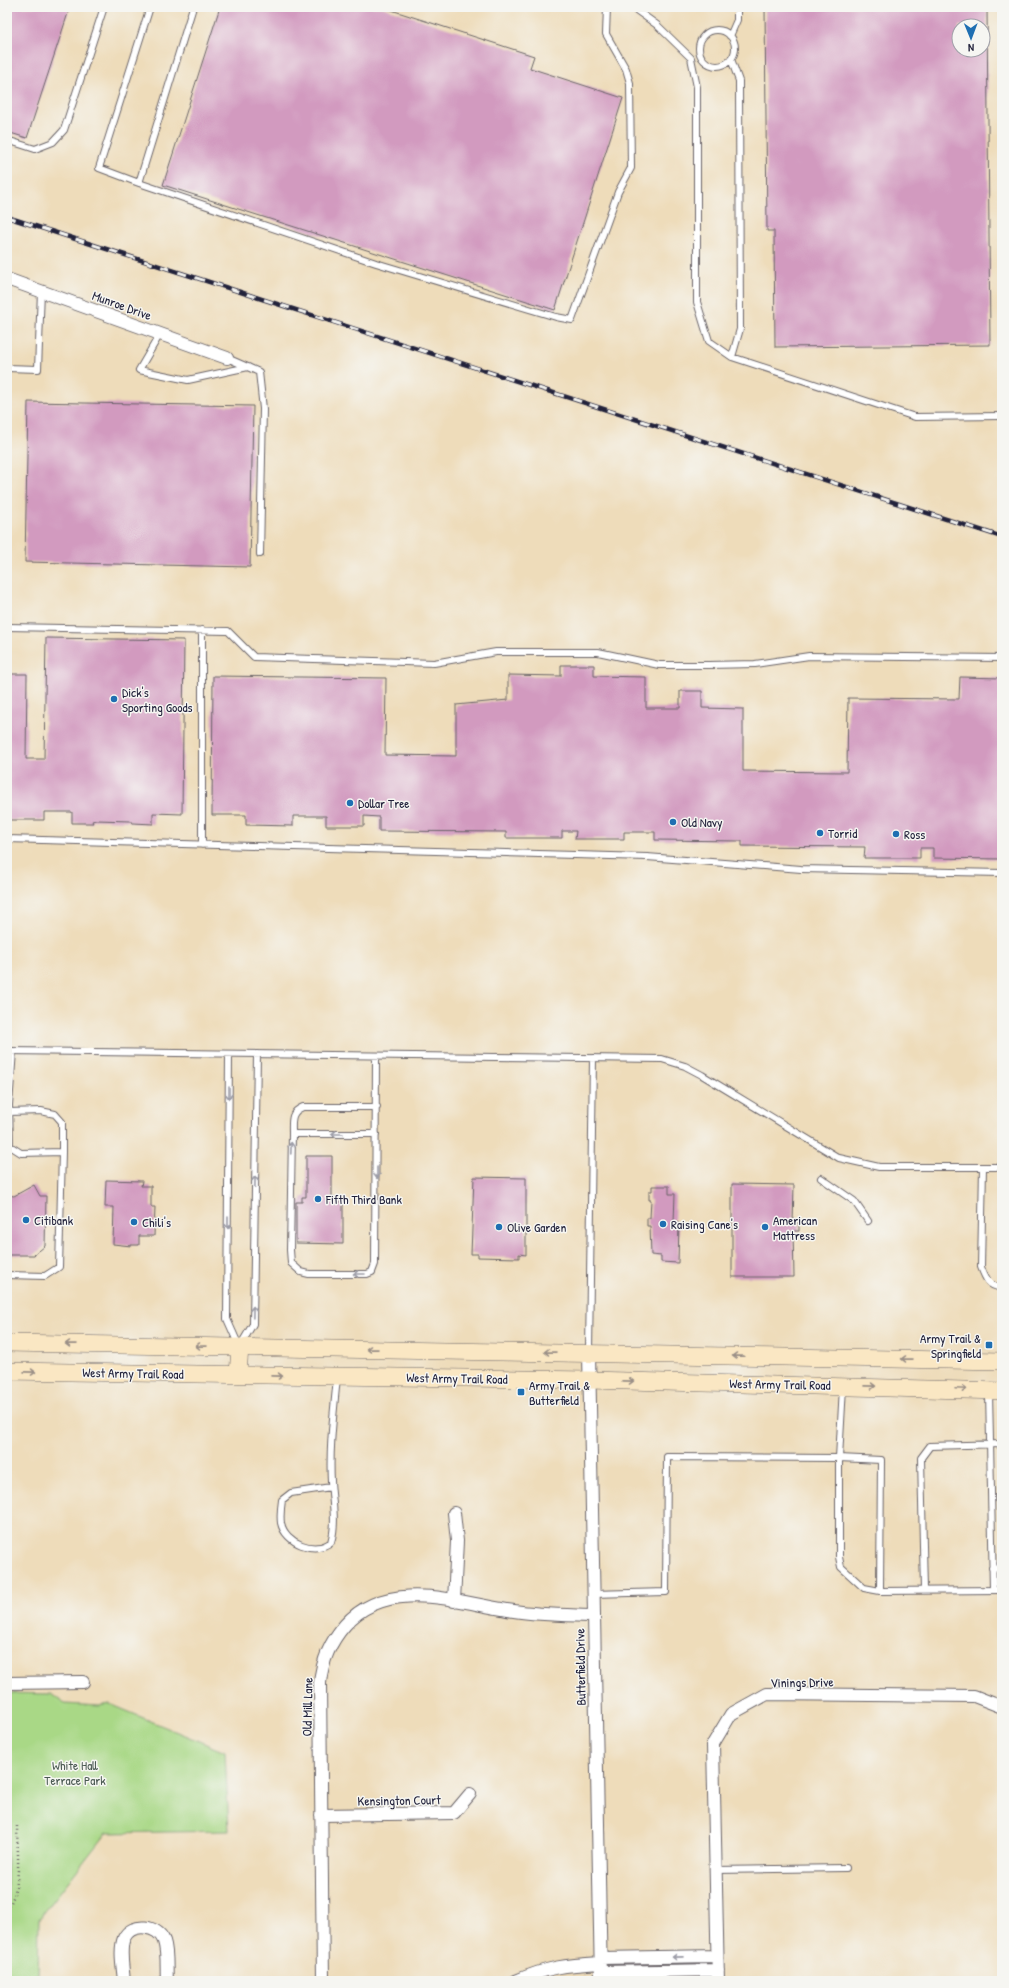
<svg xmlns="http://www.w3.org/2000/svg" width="1009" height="1988" font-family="'Patrick Hand',sans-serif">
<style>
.green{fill:#a9d886;stroke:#667d60}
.building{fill:#d29abf;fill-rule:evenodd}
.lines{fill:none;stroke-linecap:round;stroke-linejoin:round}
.lane-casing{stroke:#696367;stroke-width:8}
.street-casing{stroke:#696367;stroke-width:14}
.secondary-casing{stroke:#696367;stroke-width:18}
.path{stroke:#696367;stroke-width:2.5;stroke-dasharray:1 3;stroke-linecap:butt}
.lane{stroke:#fff;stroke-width:6}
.street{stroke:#fff;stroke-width:12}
.secondary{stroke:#fae7c3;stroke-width:17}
.rail-casing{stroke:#22223b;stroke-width:4.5}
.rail{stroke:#f6f6f2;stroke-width:3;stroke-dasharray:9;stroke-linecap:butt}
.oneway{stroke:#9c9ca7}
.oneway2{stroke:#998e86}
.poi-dot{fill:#1f6fb2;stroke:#f6f6f2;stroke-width:1.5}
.labels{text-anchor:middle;stroke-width:3;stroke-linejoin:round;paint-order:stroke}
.street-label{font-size:13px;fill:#22223b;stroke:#f6f6f2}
.poi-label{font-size:13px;fill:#22223b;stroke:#f6f6f2;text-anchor:start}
.park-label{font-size:13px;fill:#4a5952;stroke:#f6f6f2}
</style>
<rect width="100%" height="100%" fill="#f6f6f2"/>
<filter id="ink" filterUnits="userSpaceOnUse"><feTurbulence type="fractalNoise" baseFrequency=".025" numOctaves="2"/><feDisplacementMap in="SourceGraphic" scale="8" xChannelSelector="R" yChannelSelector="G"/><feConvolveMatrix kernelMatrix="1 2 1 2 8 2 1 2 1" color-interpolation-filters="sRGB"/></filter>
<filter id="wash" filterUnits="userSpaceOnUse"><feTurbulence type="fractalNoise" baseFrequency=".012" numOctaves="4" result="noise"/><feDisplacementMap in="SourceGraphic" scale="16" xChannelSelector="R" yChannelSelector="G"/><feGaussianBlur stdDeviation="0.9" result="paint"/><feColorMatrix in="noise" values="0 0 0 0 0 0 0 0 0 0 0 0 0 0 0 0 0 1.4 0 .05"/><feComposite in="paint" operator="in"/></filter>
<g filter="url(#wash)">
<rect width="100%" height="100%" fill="#eedcba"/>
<path class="green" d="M7,1693L51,1694L65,1704L99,1706L110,1704L225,1752L229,1831L106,1833L39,1919L38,1981H7Z"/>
<g id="blocks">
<path class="building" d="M7,7H70L27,138L7,132Z
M220,7H382L534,56L530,68L623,98L555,310L163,185Z
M765,7H987L990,345L775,347L774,231H767ZM959,26H983V50H959Z
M28,402L253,406L250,567L25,562Z
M46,638L184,640L182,814L153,813V824L133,823L130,821L96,820L92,821L93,823H72V812H44V820H7V674H27L26,759H44Z
M561,665H594V676L646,677V708H680V691H702V708L743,709V771L847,772L848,698L959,699L960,677L1002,678V859L933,858V848H920V858H864L865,847L742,846V841L655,840V832H624V839H575L576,831H562V838H506V832L379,831V817L364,816V826H326V816H293V826L246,825V815H212L213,676L386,678L385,755L456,756V705L508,700V675L561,676Z
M306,1156H332V1197H335V1202H343V1244L296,1243V1202H302V1197H306Z
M474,1177L526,1178V1255L519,1254V1258L478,1257V1254H471Z
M106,1180L142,1181L141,1186H151V1207H155L154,1236H139V1245H131V1246L113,1244L114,1207H105Z
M732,1184L794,1185L793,1223H799V1231H793L794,1277H732Z
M34,1185L40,1196H46L45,1246L34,1255H7V1195L14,1196Z
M652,1186H669V1194H675L674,1222L679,1223L678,1263L661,1262V1256L651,1255L650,1226H647V1218H650L651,1200H649V1191H652Z"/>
</g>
</g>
<g filter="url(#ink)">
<use href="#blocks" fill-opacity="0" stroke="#696367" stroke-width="1"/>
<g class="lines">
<g class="lane-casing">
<path id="lane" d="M193,7L139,183L376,263L556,317L572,320L618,192L631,168L630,83L626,69L606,34L607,7
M632,7L657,25L691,58L697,87V302L709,341L732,357L915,417L1002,416
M699 48a18 18 0 1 1 36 0a18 18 0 1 1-36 0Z
M730,36L737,20V7
M731,59L739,81L740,329L732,357
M7,140L35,149L53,142L64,130L104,7
M139,183L99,168L150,7
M160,334L139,370L188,380L248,367
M227,358L259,372L263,409L260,554
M7,368L38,369L41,291
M7,627L228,631L254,657L434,663L496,652H598L659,665H709L755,664L809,656L1002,658
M7,839L647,857L801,869L1002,873
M202,845V630
M7,1051L662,1059L685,1066L702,1075L839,1158L879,1167H1002
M229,1054L227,1319L239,1346
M7,1113L9,1112L41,1111L55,1114L62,1122V1152L21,1153L10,1146L9,1105L13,1051
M292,1134L290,1250L291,1263L301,1272L309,1274H367L372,1272L375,1264L376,1056
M376,1134H292C292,1121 290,1112 303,1107H377
M983,1167L981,1267C985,1278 989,1288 1002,1287
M821,1178L854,1201L868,1221
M7,1275L45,1276L59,1267L62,1152
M240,1346L253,1324L257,1054
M589,1352L593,1058
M843,1387L839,1458V1557L841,1567L864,1588L880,1591L1002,1590
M989,1391L993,1590
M331,1487L291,1493L282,1500C281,1507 280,1516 281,1523C285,1543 315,1555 331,1542C337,1522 332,1501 331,1481C329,1446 334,1411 337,1377
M992,1568L1002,1567
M924,1590L921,1458L930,1446L1002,1444
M593,1594L666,1592L667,1457L839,1458L881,1460L880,1591
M715,1870L846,1868"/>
</g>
<g class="street-casing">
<path id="street" d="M7,279L227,358
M589,1353L601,1981
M454,1601L457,1541L454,1513
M7,1683L83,1682
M321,1815L454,1813L470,1794
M601,1958L717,1956
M601,1972L718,1970
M124,1981C123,1968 119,1950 124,1938C132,1922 158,1925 164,1941C168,1953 166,1969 167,1981
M323,1981L320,1683C322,1661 330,1642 345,1625C388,1576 459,1603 514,1611C540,1615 567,1615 593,1616
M516,1981C548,1967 566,1965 600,1963
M718,1981L713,1744L731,1714L767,1694L974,1696L1002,1707"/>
</g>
<g class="secondary-casing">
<path id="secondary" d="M7,1343L1002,1361
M7,1371L589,1380L1002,1391
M238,1375L240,1347"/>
</g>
<path class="path" d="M7,1909C23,1887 17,1851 17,1825"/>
<use href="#lane" class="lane"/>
<use href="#street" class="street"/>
<use href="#secondary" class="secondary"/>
<g class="rail-casing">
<path id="rail" d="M7,217L1002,537"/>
</g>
<use href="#rail" class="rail"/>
</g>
<defs><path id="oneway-shaft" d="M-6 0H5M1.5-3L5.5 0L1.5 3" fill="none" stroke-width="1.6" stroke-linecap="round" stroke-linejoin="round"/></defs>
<g class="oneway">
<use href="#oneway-shaft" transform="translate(229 1093) rotate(90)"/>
<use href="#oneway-shaft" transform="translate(337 1134) rotate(-180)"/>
<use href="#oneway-shaft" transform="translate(291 1148) rotate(-88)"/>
<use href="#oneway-shaft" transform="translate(377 1173) rotate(90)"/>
<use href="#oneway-shaft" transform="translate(255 1182) rotate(-89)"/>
<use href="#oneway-shaft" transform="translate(228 1223) rotate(90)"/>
<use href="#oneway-shaft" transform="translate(359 1274) rotate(180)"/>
<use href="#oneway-shaft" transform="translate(253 1312) rotate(-89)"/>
<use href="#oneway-shaft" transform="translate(678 1957) rotate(179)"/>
</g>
<g class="oneway2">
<use href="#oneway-shaft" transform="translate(71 1344) rotate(-179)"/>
<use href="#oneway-shaft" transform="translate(201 1346) rotate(-179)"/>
<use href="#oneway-shaft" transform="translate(372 1349) rotate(-179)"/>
<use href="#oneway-shaft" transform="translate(550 1352) rotate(-179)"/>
<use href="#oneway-shaft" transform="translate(738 1356) rotate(-179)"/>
<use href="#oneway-shaft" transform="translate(907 1359) rotate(-179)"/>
<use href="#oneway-shaft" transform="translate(30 1372) rotate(1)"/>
<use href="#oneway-shaft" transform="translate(277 1376) rotate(1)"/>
<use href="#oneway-shaft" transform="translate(628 1381) rotate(1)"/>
<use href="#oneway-shaft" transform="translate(870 1386) rotate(1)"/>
<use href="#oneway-shaft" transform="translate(961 1389) rotate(3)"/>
</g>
</g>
<g class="poi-dot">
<circle cx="114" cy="699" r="4"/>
<circle cx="350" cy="803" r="4"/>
<circle cx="673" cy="822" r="4"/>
<circle cx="820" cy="833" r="4"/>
<circle cx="896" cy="834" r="4"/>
<circle cx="318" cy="1199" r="4"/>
<circle cx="26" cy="1220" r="4"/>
<circle cx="134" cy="1222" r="4"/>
<circle cx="663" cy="1224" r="4"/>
<circle cx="499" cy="1227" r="4"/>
<circle cx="765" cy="1227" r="4"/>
<rect x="985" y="1341" width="8" height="8" rx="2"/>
<rect x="517" y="1388" width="8" height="8" rx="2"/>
</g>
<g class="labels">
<g class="street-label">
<text transform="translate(122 305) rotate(20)" y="5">Munroe Drive</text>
<text transform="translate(133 1373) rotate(1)" y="5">West Army Trail Road</text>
<text transform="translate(457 1378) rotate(1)" y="5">West Army Trail Road</text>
<text transform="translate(780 1384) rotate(1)" y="5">West Army Trail Road</text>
<text transform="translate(580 1667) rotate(-91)" y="5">Butterfield Drive</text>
<text transform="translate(802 1682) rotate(-1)" y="5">Vinings Drive</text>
<text transform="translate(307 1707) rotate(-89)" y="5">Old Mill Lane</text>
<text transform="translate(399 1800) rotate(-1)" y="5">Kensington Court</text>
</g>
<g class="poi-label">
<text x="122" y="697">Dick's<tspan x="122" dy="15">Sporting Goods</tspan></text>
<text x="358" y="808">Dollar Tree</text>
<text x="681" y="827">Old Navy</text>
<text x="828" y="838">Torrid</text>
<text x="904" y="839">Ross</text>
<text x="326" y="1204">Fifth Third Bank</text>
<text x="34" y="1225">Citibank</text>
<text x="773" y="1225">American<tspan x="773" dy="15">Mattress</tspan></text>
<text x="142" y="1227">Chili's</text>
<text x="671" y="1229">Raising Cane's</text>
<text x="507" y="1232">Olive Garden</text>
<text x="981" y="1343" text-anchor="end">Army Trail &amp;<tspan x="981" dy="15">Springfield</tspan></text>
<text x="529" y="1390">Army Trail &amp;<tspan x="529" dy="15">Butterfield</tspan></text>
</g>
<g class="park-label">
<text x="75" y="1770">White Hall<tspan x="75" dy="15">Terrace Park</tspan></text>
</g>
</g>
<rect width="1009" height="1988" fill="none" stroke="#f6f6f2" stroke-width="24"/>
<g transform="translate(971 38) rotate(179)"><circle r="19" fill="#f6f6f2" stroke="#a1a1a9"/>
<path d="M0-3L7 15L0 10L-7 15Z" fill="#1f6fb2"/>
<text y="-6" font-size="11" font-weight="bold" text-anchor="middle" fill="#22223b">N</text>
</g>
</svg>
